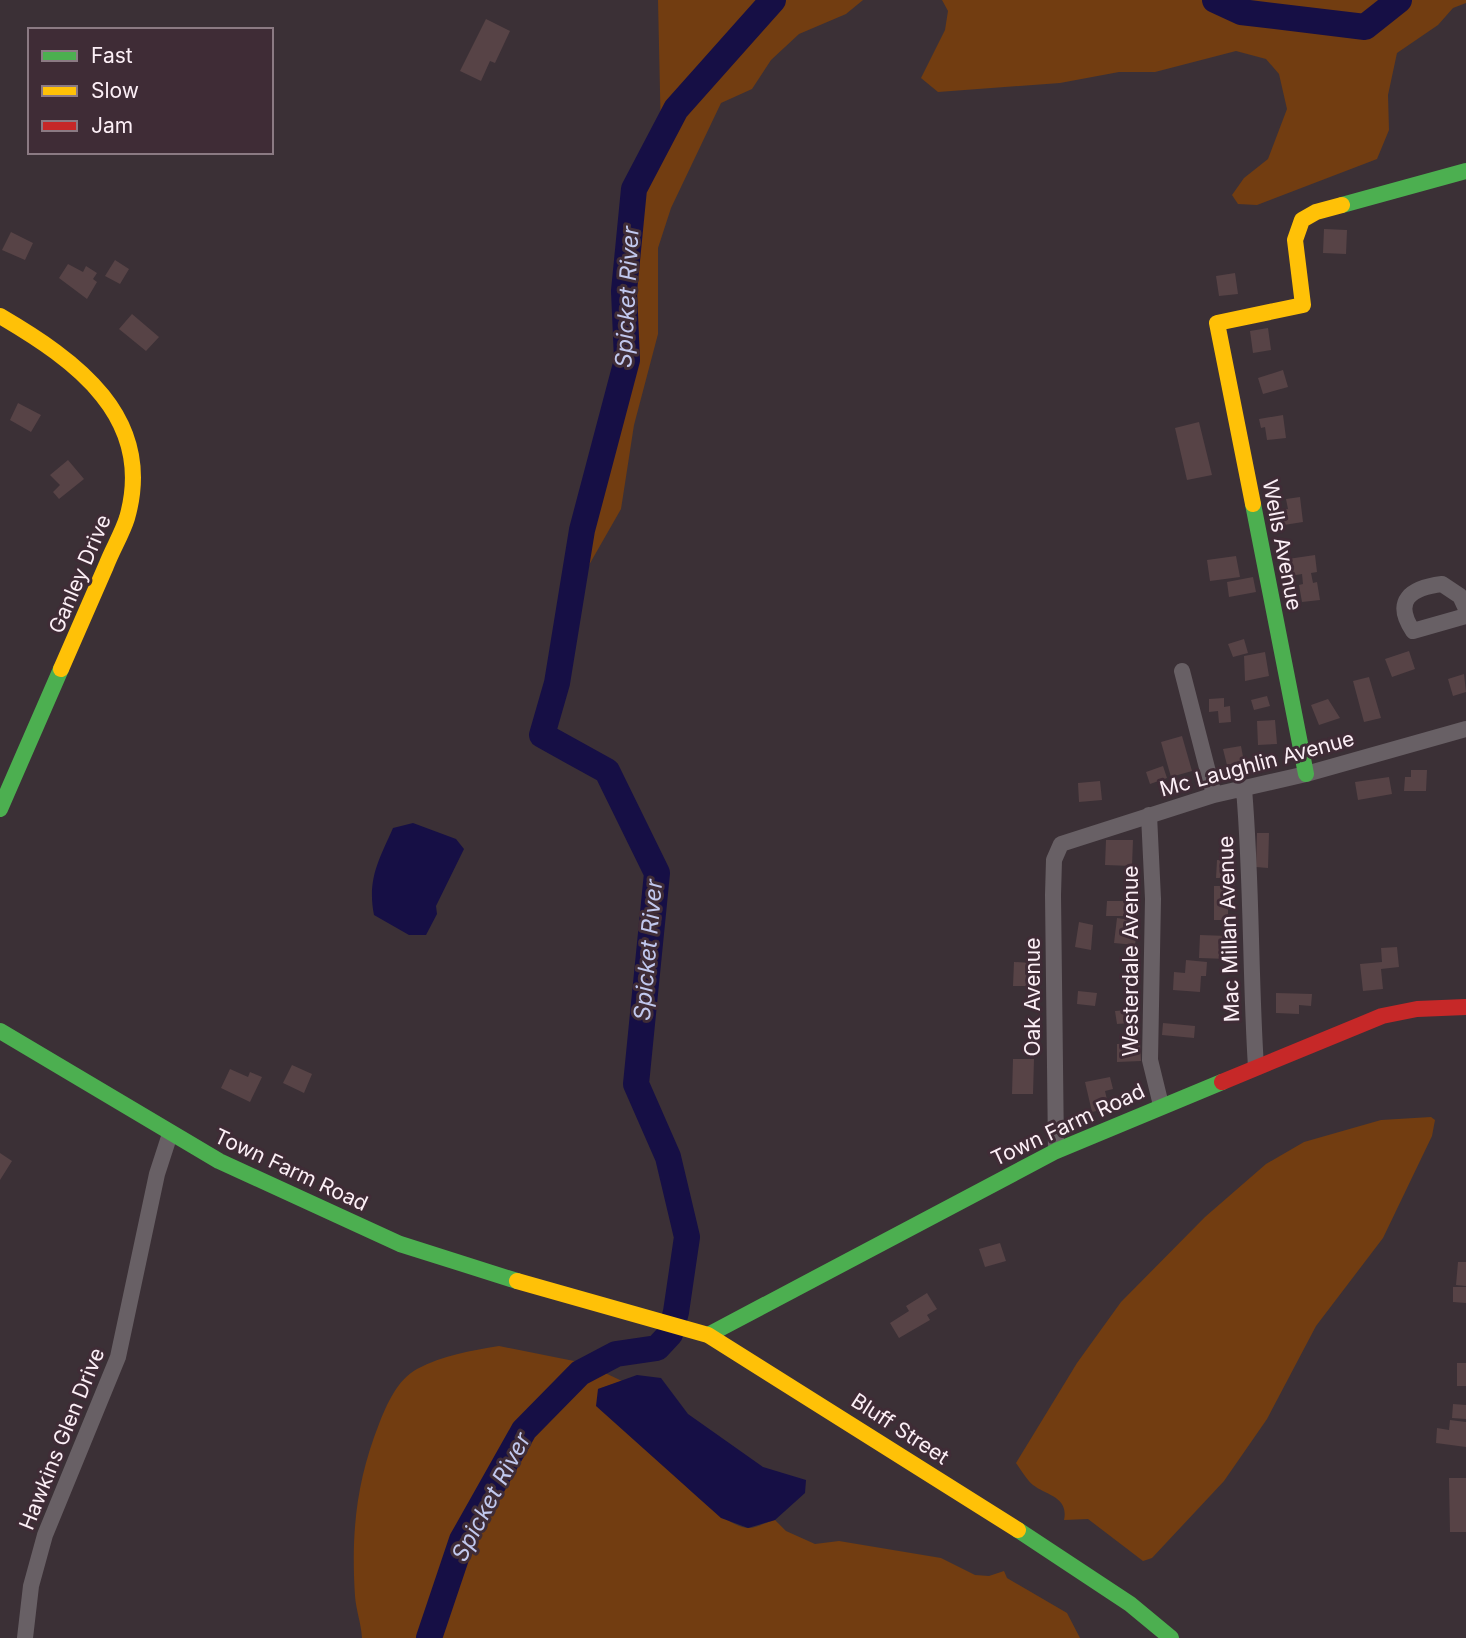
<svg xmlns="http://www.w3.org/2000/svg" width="1466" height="1638" font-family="Inter,sans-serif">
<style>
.green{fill:#723d11}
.water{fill:#160f45}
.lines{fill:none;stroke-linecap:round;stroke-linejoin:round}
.river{stroke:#160f45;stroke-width:26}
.building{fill:#574346}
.street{stroke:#686065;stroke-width:16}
.fast{stroke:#4caf50;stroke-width:16}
.slow{stroke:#ffc107;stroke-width:16}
.jam{stroke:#c62828;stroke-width:16}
.labels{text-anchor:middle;stroke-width:6;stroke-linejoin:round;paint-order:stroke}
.street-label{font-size:21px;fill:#fceff6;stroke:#3f2c36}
.water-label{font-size:23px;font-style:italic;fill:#c1c8ee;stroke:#3f2c36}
</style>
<rect width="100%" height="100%" fill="#3b3036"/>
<path class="green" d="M658,0H863L846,14L799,34L771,60L752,89L721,103L671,208L658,248V334L634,425L621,509L589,565L583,552L607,477L617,408L615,251L620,228L655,164L661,137Z
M942,0H1466V3L1453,8L1438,25L1397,53L1388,95L1389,130L1377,159L1257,205L1238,204L1232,195L1244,178L1268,159L1287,109L1279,74L1266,59L1236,51L1155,72H1119L1060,83L938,92L921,78L945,30L948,11Z
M1431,1117L1435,1120L1432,1136L1383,1238L1316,1326L1267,1419L1224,1481L1152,1558L1143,1561L1088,1519L1064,1520C1069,1497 1046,1495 1033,1485C1027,1480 1021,1470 1016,1463L1077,1363L1121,1302L1205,1217L1266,1164L1304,1142L1381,1120Z
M499,1346L584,1363L622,1381L598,1389C623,1418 713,1528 749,1528C756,1528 767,1522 775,1520L786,1531L815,1544L839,1541L941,1558L975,1575L989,1576L1004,1571L1007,1578L1067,1613L1080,1638H362C361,1623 356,1610 355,1596C351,1534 356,1482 379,1424C387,1404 397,1380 417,1369C443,1355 470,1351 499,1346Z"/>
<path class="water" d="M413,823L456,839L464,849L436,906L437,914L426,935H409L374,915C367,879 379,860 393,828Z
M637,1375L661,1378L688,1414L763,1467L806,1480L805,1493L775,1520L748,1528L721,1518L596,1406L598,1389Z"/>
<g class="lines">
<path class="river" d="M1215,0L1241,12L1365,27L1399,0
M429,1638L462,1540L524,1430L580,1373L616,1354L657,1348L670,1334L676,1312L687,1237L668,1157L636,1084L657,873L607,771L542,735L557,683L582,530L627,360L624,291L634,189L676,109L773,0"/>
</g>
<path class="building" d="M486,19L510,31L495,63L490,61L481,81L460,71Z
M1324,229L1347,230L1346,254L1323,253Z
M11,232L33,243L25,260L2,250Z
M115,260L129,269L120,284L105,276Z
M68,264L83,272L86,266L97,273L93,279L97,282L87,299L59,278Z
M1235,273L1238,294L1219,296L1216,276Z
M132,314L159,337L146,351L119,329Z
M1268,328L1271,350L1253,353L1250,331Z
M1283,370L1288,387L1263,394L1258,378Z
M18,403L41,415L31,432L10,420Z
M1283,415L1286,438L1267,440L1265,427L1261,428L1259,419Z
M1199,422L1212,475L1187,480L1175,428Z
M68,460L84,479L59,499L53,492L60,485L50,475Z
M1300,497L1303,522L1271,527L1269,511L1288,509L1286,499Z
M1315,555L1317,572L1311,573L1313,583L1317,582L1320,600L1302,602L1299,585L1303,584L1302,574L1290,576L1288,559Z
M1236,556L1240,577L1210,581L1207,560Z
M1253,577L1256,592L1229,597L1227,582Z
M1244,639L1248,653L1233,657L1228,644Z
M1409,651L1415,669L1392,677L1385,659Z
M1265,652L1269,676L1245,681L1244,656Z
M1464,674L1466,692L1453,696L1448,679Z
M1369,677L1381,718L1364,722L1353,681Z
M1267,696L1270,706L1254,710L1251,700Z
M1224,698V707L1230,706L1231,722L1219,723L1218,711L1209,712V699Z
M1328,699L1340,718L1319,725L1311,705Z
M1275,720L1277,744L1258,745L1257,721Z
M1182,736L1192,771L1171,777L1161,742Z
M1241,746L1244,762L1227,765L1223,749Z
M1163,766L1167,778L1150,784L1146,772Z
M1411,770H1427L1426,791H1404L1405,777H1411Z
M1389,777L1392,794L1358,800L1355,782Z
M1100,781L1102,800L1079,802L1078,783Z
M1257,833H1269L1268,868L1256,867Z
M1106,840H1133L1132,866L1105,865Z
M1217,860L1235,861L1234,904H1228V920H1214V886H1223L1224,878H1216Z
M1107,901H1126L1125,916H1106Z
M1117,918L1138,921L1135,945L1114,943Z
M1079,922L1093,925L1091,950L1075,947Z
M1200,935L1228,936V959L1199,958Z
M1397,947L1399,967L1381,969L1383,989L1363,991L1360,964L1382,962L1381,948Z
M1186,960L1207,962L1206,976H1201L1200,992L1173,990L1174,972L1185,973Z
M1014,962L1032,963L1031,986H1013Z
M1078,991L1097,993L1095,1006L1077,1004Z
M1276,993L1312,994L1311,1006L1299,1005V1014L1276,1013Z
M1128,1010L1129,1023L1117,1024L1115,1011Z
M1163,1023L1195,1026L1194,1038L1162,1035Z
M1140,1043L1141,1061L1117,1062V1044Z
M1013,1059H1034L1033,1094H1012Z
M292,1065L312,1074L304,1093L283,1083Z
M230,1069L248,1077L250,1072L262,1077L250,1102L221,1088Z
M1110,1077L1113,1089L1105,1091L1109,1108L1092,1112L1085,1082Z
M0,1153L12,1161L0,1180Z
M1000,1243L1006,1261L985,1267L979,1249Z
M1458,1262H1466V1286L1456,1285Z
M1453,1287H1466V1303L1453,1302Z
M927,1293L937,1309L927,1315L930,1320L899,1338L890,1323L909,1311L906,1306Z
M1457,1363H1466V1386H1457Z
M1453,1404L1466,1405V1419L1452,1418Z
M1450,1420L1466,1422V1447L1436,1443L1437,1428L1449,1430Z
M1449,1478H1466V1532H1450Z"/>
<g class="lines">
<path class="street" d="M1466,609L1460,596L1442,584C1410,588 1393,601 1413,631L1466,616
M1182,671L1214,795
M1244,789C1252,882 1250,975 1256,1067
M1149,815L1153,899L1150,1060L1161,1105
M1056,1151L1053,895L1054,860L1061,844L1214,795L1306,774L1466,729
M25,1638L31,1586L45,1535L118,1357L157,1174L170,1134"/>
<path class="fast" d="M1342,205L1466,171
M1253,504L1306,774
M0,809L61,669
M0,1031L219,1161L400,1244L517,1281
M708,1335L1056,1151L1222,1082
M1018,1530L1130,1604L1171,1638"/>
<path class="slow" d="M0,316C75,360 156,417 127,518C122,534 112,550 106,566C91,600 76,635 61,669
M1253,504L1217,323L1303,305L1295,240L1302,220L1316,212L1342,205
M517,1281L708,1335L1018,1530"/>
<path class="jam" d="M1222,1082L1382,1016L1417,1009L1466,1007"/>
</g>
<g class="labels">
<g class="street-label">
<text transform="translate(1282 545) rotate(79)" y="7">Wells Avenue</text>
<text transform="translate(80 574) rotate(-67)" y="7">Ganley Drive</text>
<text transform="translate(1257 764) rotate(-15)" y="7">Mc Laughlin Avenue</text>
<text transform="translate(1229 929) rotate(-92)" y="7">Mac Millan Avenue</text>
<text transform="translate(1131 961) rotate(-90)" y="7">Westerdale Avenue</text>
<text transform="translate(1033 997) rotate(-90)" y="7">Oak Avenue</text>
<text transform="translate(1068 1125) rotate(-25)" y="7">Town Farm Road</text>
<text transform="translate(291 1170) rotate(25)" y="7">Town Farm Road</text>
<text transform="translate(900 1429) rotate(33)" y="7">Bluff Street</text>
<text transform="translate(62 1439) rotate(-68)" y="7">Hawkins Glen Drive</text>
</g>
<g class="water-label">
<text transform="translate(627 297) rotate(-87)" y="8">Spicket River</text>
<text transform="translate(648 950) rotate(-85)" y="8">Spicket River</text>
<text transform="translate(491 1497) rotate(-62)" y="8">Spicket River</text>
</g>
</g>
<rect x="28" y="28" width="245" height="126" fill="#3f2c36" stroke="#8b7a83" stroke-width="2"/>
<rect x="42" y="51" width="35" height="10" fill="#4caf50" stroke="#8b7a83" stroke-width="2"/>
<text x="91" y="63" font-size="21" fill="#fceff6">Fast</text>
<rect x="42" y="86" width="35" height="10" fill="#ffc107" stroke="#8b7a83" stroke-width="2"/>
<text x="91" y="98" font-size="21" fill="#fceff6">Slow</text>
<rect x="42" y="121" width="35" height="10" fill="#c62828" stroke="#8b7a83" stroke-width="2"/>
<text x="91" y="133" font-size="21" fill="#fceff6">Jam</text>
</svg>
